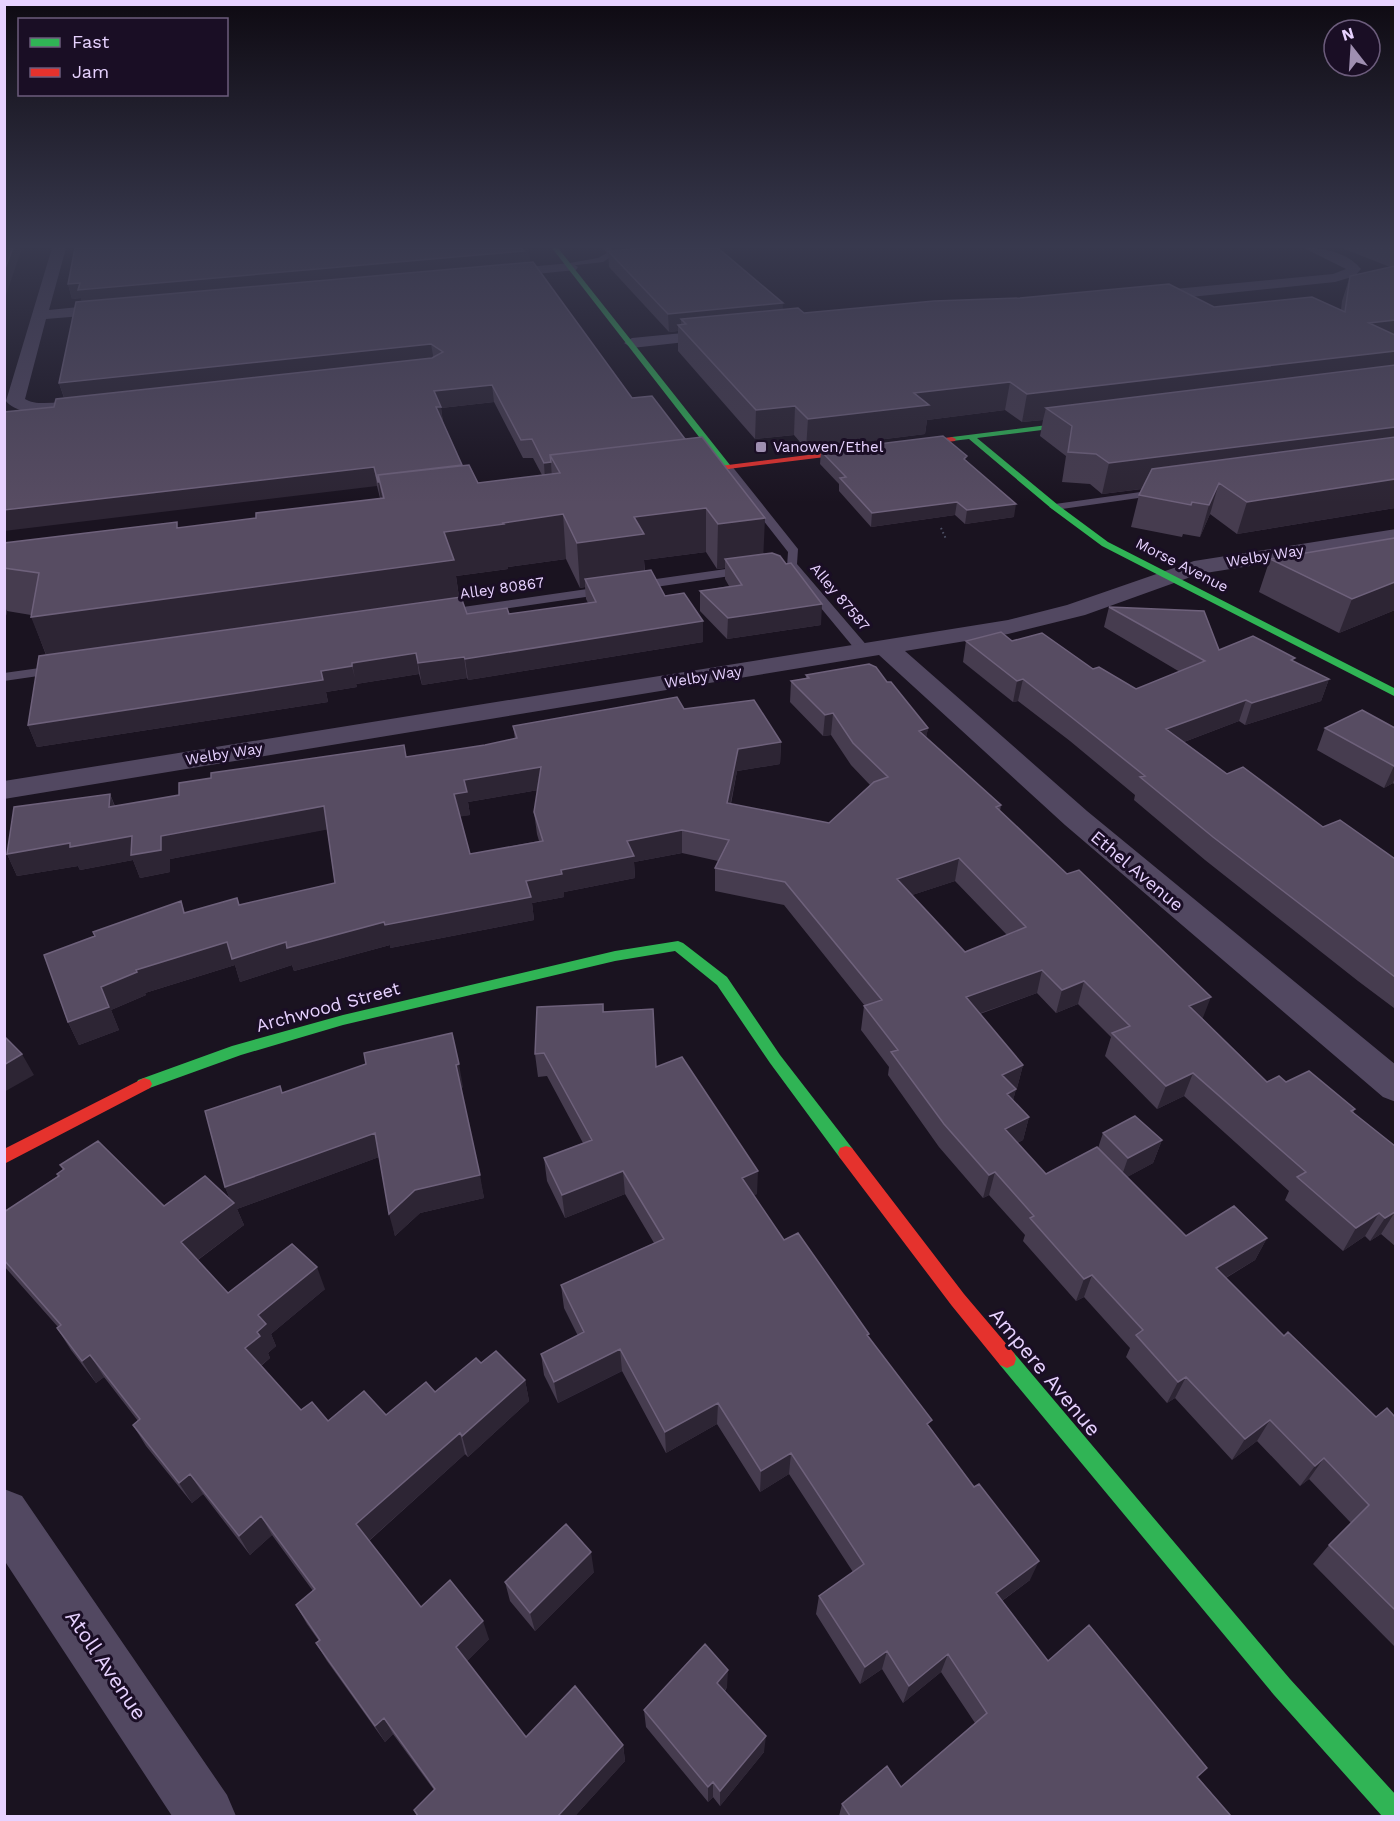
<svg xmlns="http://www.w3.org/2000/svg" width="1400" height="1821" font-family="'Work Sans',sans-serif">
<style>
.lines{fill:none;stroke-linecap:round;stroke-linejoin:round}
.path{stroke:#4d5065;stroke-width:2;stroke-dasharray:1.5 3;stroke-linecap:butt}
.lane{fill:#524861;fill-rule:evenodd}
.street{fill:#524861;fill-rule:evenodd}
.fast{fill:#30b455;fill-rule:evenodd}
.jam{fill:#e5322d;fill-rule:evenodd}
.wall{fill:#463c4f;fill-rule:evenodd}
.shaded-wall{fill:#2d2534}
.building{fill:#574c62;stroke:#6e617b;stroke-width:1.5;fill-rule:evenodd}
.poi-dot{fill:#9f8fb1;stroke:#1a0e25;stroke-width:2}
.labels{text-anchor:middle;stroke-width:6;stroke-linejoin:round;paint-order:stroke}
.far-poi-label{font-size:15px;fill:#e7d2ff;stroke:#1a0e25;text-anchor:start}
.far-street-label{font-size:15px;fill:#e7d2ff;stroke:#1a0e25}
.street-label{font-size:18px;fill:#e7d2ff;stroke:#1a0e25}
.near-street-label{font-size:21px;fill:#e7d2ff;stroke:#1a0e25}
</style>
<rect width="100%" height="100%" fill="#1a1320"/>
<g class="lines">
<path class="path" d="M941,528L946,539"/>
<path class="lane" d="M603,248H610L615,254L603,262L568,266L564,264L598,258L607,253Z
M723,465H731L798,549L797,564L869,648V654H859L787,567L788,552L723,469Z
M1162,489L1168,492L1166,494L1055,510L1049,507L1055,504Z
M747,566L753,570L751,573L635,590L629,586L635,582Z
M608,586L613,587V593L442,618L435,614L442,610Z
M61,665L68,669L66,672L4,681V673Z"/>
<path class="street" d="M52,248H66L49,310L118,303L126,308L118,313L46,319L25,399C42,410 82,394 91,406C80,422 17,417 6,401Z
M1304,248C1324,247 1348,253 1361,269L1355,276L1335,282L1143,302L1135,297L1143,292L1333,274L1346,269Z
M571,263L578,267L576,270L495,278L488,274L495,270Z
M724,329L730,331L732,334L730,337L632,348L624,343L632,338Z
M1396,529V543L1199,574L1085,615L1008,634L905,651L1087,811L1396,1065V1102L1383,1097L1065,825L879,655L4,799V781L1008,620L1067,605L1194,561Z
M4,1489L22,1496L227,1795L236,1816H172L4,1560Z"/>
<path class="fast" d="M552,248H558L730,465V469H724Z
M1087,420L1091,422L1090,424L977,438L1058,505L1108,542L1396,689V697L1102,546L1052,509L969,439L952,441L948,439L952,437Z
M678,941L683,943L727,977L780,1055L852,1148L854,1153L852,1158L846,1160L840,1158L770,1063L717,985L675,951L615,961L343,1025L241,1055L144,1090L138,1088L136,1084L138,1080L232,1046L343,1015L615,951Z
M1007,1350L1014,1353L1290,1679L1396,1795V1816H1382L1274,1695L1000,1365L998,1359L1000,1353Z"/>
<path class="jam" d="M952,437L956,439L955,441L680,475L676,473L680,471Z
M144,1078L150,1080L152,1084L150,1088L4,1164V1149Z
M846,1146L852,1148L964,1294L1014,1353L1016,1359L1014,1365L1007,1368L1000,1365L952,1306L840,1158L838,1153L840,1148Z"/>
</g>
<path class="wall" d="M629,248H718L783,309L804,313L1214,307L1341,310L1342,301L1350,276L1390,267L1342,248H1395V508L1237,534L1210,514L1200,537L1183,534L1182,537L1131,527L1139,495L1142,489L1102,494L1090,484L1062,482L1066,456L1040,436L1043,420L1022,422L1005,410L927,420L925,434L806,449L794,435L755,439L678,351V331L669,332L609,267L608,251L630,249Z
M525,261L632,398L764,554L821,625L727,639L700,611V591L729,586L725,579V568L717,569L706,552L644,560L645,571L703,642L468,680L467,678L422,685L419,674L356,684L357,687L326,692L328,702L37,747L28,725L46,655L31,615L7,611L4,625V543L179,528L256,518L380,498L377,486L54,407L64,398L59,383L82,302L81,298L72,299L68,284L530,261ZM494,402L523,458H533L542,475L478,483L462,465L443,422L441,408ZM566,559L580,588L585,587L586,599L588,603L509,614H467L459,597L456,576L508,569V567Z
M821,451L966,460L1014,517L965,524L955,515L871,527L839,491V484L820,464Z
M1395,538V610L1339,633L1259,592L1270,559Z
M1109,607L1219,650L1294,662L1329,679L1321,701L1245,725L1239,721L1184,742L1227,774L1323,827L1395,859V1008H1394L1358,981L1205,860L1134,800L1135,795L1070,741L1018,701L1013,702L963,662L966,641H1012L1093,669L1136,689L1180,672L1104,627Z
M806,675L887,682L928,728L926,737L1001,805L1000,811L1202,1018L1267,1082H1286L1355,1109L1353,1113L1395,1146V1246L1381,1234L1370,1241L1365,1236L1343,1251L1285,1200L1289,1191L1184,1096L1157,1109L1105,1056L1111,1037L1078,1004L1056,1013L1037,993L980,1014L1023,1065L1017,1088L1016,1089L1013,1100L1029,1117L1023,1140L1017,1143L1046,1174L1098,1148L1103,1133L1162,1140L1153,1163L1127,1177L1186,1236L1267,1238L1255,1260L1226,1278L1284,1336L1376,1417H1395V1647L1313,1564L1329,1545L1351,1523L1309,1479L1300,1486L1257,1441L1232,1460L1175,1398L1167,1403L1126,1357L1130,1348L1084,1297L1076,1301L1023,1241L1025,1235L989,1195L983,1198L939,1147L888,1075L889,1067L861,1030L864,1006H865L784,905L715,891V868L718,861L682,853L634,862L635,878L564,892V897L532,903L534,920L390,948V945L294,971L292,965L240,982L235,965L145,993L146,995L111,1010L119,1030L79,1045L68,1022L95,936L181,901L185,913L239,905L335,883L327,829L170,859V872L140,878L133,860L80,870L78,866L17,876L7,854L110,794L115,806L485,745L515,739L513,726L684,709L781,742L780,764L737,771L731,804L829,823L870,785L851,765L831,735L823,736L790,702L791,681L806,678ZM538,790L534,812L537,834L539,841L470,854L460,816L470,815L468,802ZM955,881L1007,935L965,952L912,895Z
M1325,728H1395V785L1393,783L1384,788L1317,750Z
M603,1004L604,1011L656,1067L757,1194L753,1195L784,1240L869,1337L930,1428L1030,1580L1002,1601L1048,1661L1198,1777L1231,1816H839L842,1804L901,1787L975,1723L941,1672L903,1703L882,1669L860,1684L816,1614L819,1596L853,1572L789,1474L760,1492L717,1424L666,1453L622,1371L558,1403L544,1375L541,1354L578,1336L564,1308L561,1285L654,1243L625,1194L565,1218L547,1181L544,1158L583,1143L547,1076L538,1077L535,1054Z
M463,1087L461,1088L484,1198L420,1213L395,1236L379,1157L237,1209L244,1225L198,1260L228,1293L325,1289L271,1334L276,1346L268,1353L270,1358L261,1366L301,1410L328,1421L386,1415L435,1392L481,1363L525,1380L529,1401L468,1457L465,1454L369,1541L421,1607L489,1639L467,1661L526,1737L623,1745L625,1761L575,1816H417L414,1810L434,1790L393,1734L385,1742L327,1661L316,1643L319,1641L307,1624L296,1605L313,1591L272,1535L250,1555L203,1494L192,1503L146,1446L133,1425L138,1421L104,1377L96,1383L71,1350L57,1328L58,1327L4,1266V1212L58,1176L57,1174L63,1170L60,1165L164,1206L230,1199L225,1187L282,1093Z
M594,1572L535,1631L510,1601L505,1582Z
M727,1687L725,1691L764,1752L720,1806L713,1797L708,1802L646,1727L644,1710Z"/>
<path class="shaded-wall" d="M13,248H22L4,301V271Z
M521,248H529L530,261H525V265L83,305L81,298L72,299L68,284Z
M783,303L782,321L681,319V328L678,325V331L669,332L668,314Z
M1395,320V345L1369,323Z
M431,344L434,361L65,400L59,383Z
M1395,351V377L1046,408L1043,420L1022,422L1027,394Z
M1010,382L1005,410L927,420L925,434L806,449L808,419L914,393Z
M492,385L494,402L441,408L443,424L439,425L434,391Z
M795,406L794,435L755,439L756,410Z
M1395,427V456L1102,494L1109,463Z
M551,462L552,480L545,481L544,463Z
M374,467L377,486L4,531V510Z
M1395,479V508L1237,534L1247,502Z
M378,482H379L383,501H381Z
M1219,483L1210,514L1200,537L1209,505Z
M957,502L955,515L871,527L872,513Z
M1016,504L1014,517L965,524L967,510Z
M706,508V552L644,560L645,579H585V587L580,588L577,543L634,517Z
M563,514L566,559L508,567V569L456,576L460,605L50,664L31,617L444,532L503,523Z
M765,518L763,562L725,559V568L717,569L718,524Z
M1395,582V610L1339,633L1352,599Z
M822,604L821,625L727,639L728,618Z
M4,605L7,611L4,625Z
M703,621V642L468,680L465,659Z
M416,653L419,674L356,684L352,663Z
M464,657L467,678L422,685L418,663Z
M352,666L357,687L326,692L328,702L37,747L28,725Z
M1023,679L1018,701L1013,702L1017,681Z
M1329,679L1321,701L1245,725L1252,703Z
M1246,700L1239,721L1160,751L1166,729Z
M833,713L831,735L823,736L825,715Z
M928,728L924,750L919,731Z
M781,742L780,764L737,771L726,825L727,803L738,749Z
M1395,765V777L1393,783L1384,788L1394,766Z
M541,767L544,789L468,802L470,815L458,817L454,794L464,780Z
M110,794L118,816L109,807Z
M324,806L330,829L170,859V872L140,878L133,860L80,870L78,866L17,876L7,854L70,843L132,836H161Z
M682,830V853L634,862L635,878L564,892V897L532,903L534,920L390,948V945L294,971L292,965L240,982L235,965L145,993L146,995L111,1010L119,1030L79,1045L68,1022L101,987L136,970L227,942H286L526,881L561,870L627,841Z
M959,858L955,881L894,901L897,879Z
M1042,970L1037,993L961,1020L966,997Z
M1084,981L1078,1004L1056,1013L1062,990Z
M1211,997L1202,1020L1189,1006Z
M22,1054L34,1075L4,1092V1065Z
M459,1064L463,1087L460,1088L456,1065Z
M1023,1065L1017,1088L997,1098L1002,1075Z
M1193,1073L1184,1096L1157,1109L1166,1086Z
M1016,1089L1010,1113L1007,1094Z
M1029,1117L1023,1140L999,1152L1005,1129Z
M375,1133L382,1156L237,1209L244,1225L192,1264L181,1242L232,1204L225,1187Z
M1162,1140L1153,1163L1120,1181L1128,1158Z
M623,1171L625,1194L565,1218L562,1195Z
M758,1171L757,1194L741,1201L742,1178Z
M995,1172L989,1195L983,1198L989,1175Z
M480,1175L484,1198L420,1213L395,1236L389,1214L415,1190Z
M1395,1212L1381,1234L1370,1241L1385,1218Z
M1379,1213L1365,1236L1343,1251L1356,1228Z
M1267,1238L1255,1260L1205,1290L1216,1268Z
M317,1267L325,1289L271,1334L276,1346L268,1353L270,1358L255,1370L245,1348L257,1332L258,1315Z
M1092,1275L1084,1297L1076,1301L1084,1279Z
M620,1349L622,1371L558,1403L554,1382Z
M90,1355L104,1377L96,1383L82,1361Z
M1186,1377L1175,1398L1167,1403L1178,1382Z
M525,1380L529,1401L468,1457L462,1436Z
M718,1403L717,1424L666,1453L665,1432Z
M1270,1420L1257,1441L1232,1460L1245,1439Z
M460,1433L465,1454L365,1544L356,1524Z
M791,1453L789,1474L760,1492L761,1471Z
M1324,1458L1309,1479L1300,1486L1315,1466Z
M190,1474L203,1494L192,1503L179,1483Z
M261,1516L272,1535L250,1555L239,1536Z
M591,1552L594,1572L535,1631L530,1613Z
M1039,1561L1030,1580L988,1611L996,1593Z
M483,1621L489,1639L463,1665L456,1647Z
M887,1651L882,1669L860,1684L865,1667Z
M948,1654L941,1672L903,1703L909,1686Z
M728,1670L727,1687L717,1700V1683Z
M384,1718L393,1734L385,1742L375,1726Z
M766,1736L764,1752L720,1806V1791Z
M623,1745L625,1761L575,1816H558Z
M713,1782V1797L708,1802V1787Z"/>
<path class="building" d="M4,248H13L4,271Z
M75,248H521L524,251L78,290L80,283L68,284Z
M644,248H718L783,303L668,314L608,251Z
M533,262L632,398L652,396L685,439L550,455L551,462L544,463L532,439L521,440L492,385L434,391L441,407H436L462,465L378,475L379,482H378L374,467L4,510V412L54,407L56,399L432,358L443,352L431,344L59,383L76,302Z
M1395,266V320L1369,323L1395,335V351L1027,394L1010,382L914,393L929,405L808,419L795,406L756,410L678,325L686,324L681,319L798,308L804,313L934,301L1020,298L1169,284L1214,307L1312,297L1345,312L1350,276Z
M1395,365V427L1109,463L1096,454L1068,452L1072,426L1046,408Z
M943,436L967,456L964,459L1016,504L967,510L957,502L872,513L840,478L846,477L821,451Z
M702,437L765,518L718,524L706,508L634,517L644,534L577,543L563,514L503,523L504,524L444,532L454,560L31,617L39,573L4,568V543L177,522V528L256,518V513L384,498L378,475L469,465L478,483L560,473L550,455Z
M1395,437V479L1247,502L1219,483L1209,505L1192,502L1191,505L1139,495L1152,469Z
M1395,538V582L1352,599L1270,559Z
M772,553L780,556L786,564L791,563L822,604L728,618L700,591L742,585L725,559Z
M651,570L665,596L684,593L703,621L465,659L464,657L418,663L416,653L352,663V666L321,671L323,680L28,725L39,656L461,597L467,614L507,608L509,614L596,602L585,579Z
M1109,607L1204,611L1219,650L1253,636L1295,658L1291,660L1329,679L1252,703L1246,700L1166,729L1227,774L1243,767L1323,827L1340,820L1395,859V977L1213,837L1140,777L1145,776L1075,720L1023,679L1017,681L966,641L1001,632L1012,641L1042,633L1093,669L1099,667L1136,689L1205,661Z
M869,664L876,667L887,682H891L928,728L919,731L1001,805L996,807L1067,874L1079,870L1211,997L1189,1006L1267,1082L1279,1076L1286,1082L1309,1071L1355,1109L1351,1111L1395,1146V1212L1385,1218L1379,1213L1356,1228L1297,1177L1306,1172L1193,1073L1166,1086L1112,1033L1130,1026L1084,981L1062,990L1042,970L966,997L1023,1065L1002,1075L1016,1089L1007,1094L1029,1117L1005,1129L1046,1174L1097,1147L1186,1236L1234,1206L1267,1238L1216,1268L1284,1336L1288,1332L1376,1417L1387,1408L1395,1417V1610L1329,1545L1369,1505L1324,1458L1315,1466L1270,1420L1245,1439L1186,1377L1178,1382L1136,1335L1143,1330L1092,1275L1084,1279L1030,1218L1034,1216L995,1172L989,1175L944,1124L891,1052L898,1050L864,1006L882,1000L785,882L715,868L729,840L682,830L627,841L634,856L561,870L562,874L526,881L531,897L385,925L384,922L287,948L286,942L232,959L227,942L136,970L137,972L101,987L109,1007L68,1022L44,955L95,936L93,932L181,901L184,913L237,898L239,905L335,883L324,806L161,836V850L131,855L132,836L70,847V843L7,854L14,807L110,794L109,807L179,795V783L211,778V773L404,745L406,757L485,745L517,738L513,726L677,697L684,709L754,700L781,742L738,749L727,803L829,823L874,782L888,777L853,743L833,713L825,715L791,681L809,678L806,675ZM541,767L534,812L543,841L470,854L454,794L467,792L464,780ZM959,858L1026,927L965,952L897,879Z
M1362,710L1395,728V765L1394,766L1325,728Z
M603,1004V1012L653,1009L656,1067L682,1057L758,1171L742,1178L784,1240L798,1233L869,1334L867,1335L932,1420L927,1424L974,1487L979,1484L1039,1561L996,1593L1048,1661L1089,1625L1207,1768L1197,1777L1231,1816H850L842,1804L887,1766L901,1787L987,1713L948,1654L909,1686L887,1651L865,1667L819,1596L864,1564L791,1453L761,1471L718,1403L665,1432L620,1349L554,1382L541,1354L584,1332L561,1285L664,1239L623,1171L562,1195L544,1158L592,1140L544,1053L535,1054L537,1007Z
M452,1033L459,1064L456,1065L480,1175L415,1190L389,1214L375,1133L225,1187L205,1111L280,1086L282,1093L366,1064L364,1053Z
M4,1036L22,1054L4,1065Z
M1135,1116L1162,1140L1128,1158L1103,1133Z
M98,1141L164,1206L205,1176L234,1203L181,1242L228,1293L292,1244L317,1267L258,1315L266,1324L257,1332L260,1336L245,1348L301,1410L312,1402L328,1421L364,1391L386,1415L426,1382L435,1392L476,1358L481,1363L496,1351L525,1380L462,1436L460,1433L356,1524L421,1607L450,1580L483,1621L456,1647L526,1737L575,1686L623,1745L558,1816H418L414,1810L435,1789L384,1718L375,1726L316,1643L320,1640L296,1605L315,1589L261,1516L239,1536L190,1474L179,1483L133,1425L140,1419L90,1355L82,1361L57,1328L61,1325L4,1260V1212L59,1176L57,1174L64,1169L60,1165Z
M566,1524L591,1552L530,1613L505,1582Z
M705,1644L728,1670L717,1683L766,1736L720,1791L713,1782L708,1787L644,1710Z"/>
<linearGradient id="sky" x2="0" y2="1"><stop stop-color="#0e0a12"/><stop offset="0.49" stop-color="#38394e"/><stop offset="1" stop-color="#38394e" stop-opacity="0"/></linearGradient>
<rect width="1400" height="503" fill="url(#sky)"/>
<rect class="poi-dot" x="755" y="441" width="12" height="12" rx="3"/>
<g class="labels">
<g class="far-poi-label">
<text x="773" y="452">Vanowen/Ethel</text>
</g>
<g class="far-street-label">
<text transform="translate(1265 556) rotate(-9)" y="5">Welby Way</text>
<text transform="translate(1182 565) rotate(27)" y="5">Morse Avenue</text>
<text transform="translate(502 588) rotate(-8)" y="5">Alley 80867</text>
<text transform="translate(840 597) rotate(50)" y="5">Alley 87587</text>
<text transform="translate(703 677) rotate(-9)" y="5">Welby Way</text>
<text transform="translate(224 754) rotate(-9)" y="5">Welby Way</text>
</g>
<g class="street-label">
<text transform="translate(1137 871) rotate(40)" y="6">Ethel Avenue</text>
<text transform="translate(328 1007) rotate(-15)" y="6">Archwood Street</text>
</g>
<g class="near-street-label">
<text transform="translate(1045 1372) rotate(50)" y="7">Ampere Avenue</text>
<text transform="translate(106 1665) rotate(56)" y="7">Atoll Avenue</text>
</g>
</g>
<rect width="1400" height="1821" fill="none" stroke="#e7d2ff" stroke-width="12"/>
<rect x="18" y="18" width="210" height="78" fill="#1a0e25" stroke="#6c5c7c" stroke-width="1.5"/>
<rect x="30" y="38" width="30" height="9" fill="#30b455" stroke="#6c5c7c" stroke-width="1.5"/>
<text x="72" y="48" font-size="18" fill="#e7d2ff">Fast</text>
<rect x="30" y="68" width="30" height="9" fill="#e5322d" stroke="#6c5c7c" stroke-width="1.5"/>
<text x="72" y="78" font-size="18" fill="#e7d2ff">Jam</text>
<g transform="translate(1352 48) rotate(343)"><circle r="28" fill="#1a0e25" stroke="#6c5c7c" stroke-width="1.5"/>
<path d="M0-4.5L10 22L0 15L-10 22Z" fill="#9f8fb1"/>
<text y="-9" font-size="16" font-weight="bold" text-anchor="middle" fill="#e7d2ff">N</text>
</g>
</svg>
